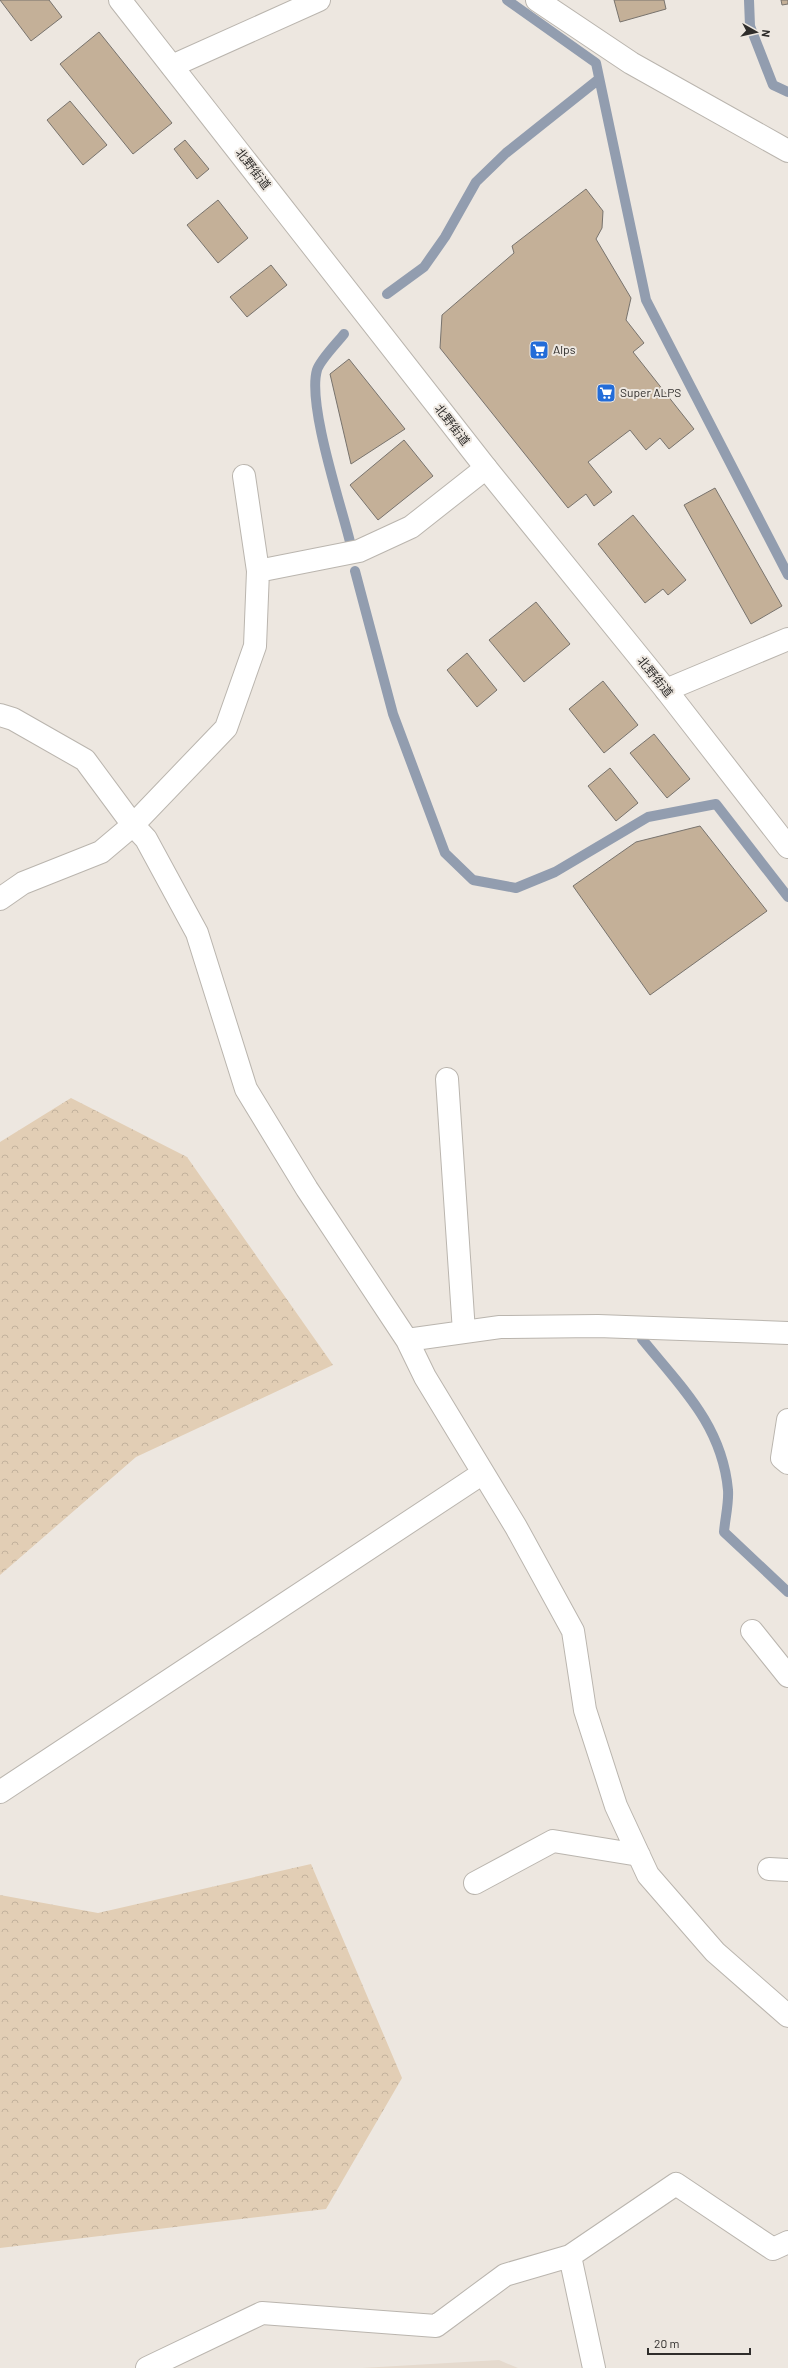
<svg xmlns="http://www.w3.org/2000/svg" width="788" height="2368" font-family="Barlow,'Noto Sans JP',sans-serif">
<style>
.built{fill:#e5dace}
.forest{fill:url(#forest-crowns)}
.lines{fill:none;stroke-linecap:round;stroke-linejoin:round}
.stream{stroke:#929daf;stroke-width:10}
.building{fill:#c4b098;stroke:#78736d}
.street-casing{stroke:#bab5ae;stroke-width:24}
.secondary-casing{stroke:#bab5ae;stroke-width:24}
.street{stroke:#fff;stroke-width:22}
.secondary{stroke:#fff;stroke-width:22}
.labels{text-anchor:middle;stroke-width:4;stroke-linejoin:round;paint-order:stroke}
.street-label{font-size:12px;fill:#2f2d2b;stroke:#ede7e0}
.poi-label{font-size:12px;fill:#2f2d2b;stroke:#ede7e0;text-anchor:start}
</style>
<defs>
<pattern id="forest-crowns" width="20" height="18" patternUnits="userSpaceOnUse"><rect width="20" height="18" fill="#e2ceb5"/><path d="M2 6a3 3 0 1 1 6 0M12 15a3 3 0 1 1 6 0" fill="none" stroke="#c2b19c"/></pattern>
</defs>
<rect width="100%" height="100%" fill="#ede7e0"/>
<path class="built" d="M499,2360L518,2368H362Z"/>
<path class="forest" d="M71,1098L187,1157L333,1365L136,1457L0,1575V1142Z
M311,1864L402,2078L326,2209L0,2248V1895L98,1913Z"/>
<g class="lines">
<path class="stream" d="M507,0L596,63L646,300L788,575
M749,0L750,26L773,85L788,92
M387,294L424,267L445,237L476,182L506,153L599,79
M344,334C337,343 320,360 317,370C307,404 341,505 350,542
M355,571L393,714L445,853L473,880L516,888L555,872L648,817L716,804L788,897
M642,1339C681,1387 722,1425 728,1490C729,1503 725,1519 724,1532L788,1592"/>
</g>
<path class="building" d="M0,0H49L62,17L31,41Z
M614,0H664L666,9L620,22Z
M781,0H788V4L782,5Z
M99,32L172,123L133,154L60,64Z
M70,101L107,145L83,165L47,120Z
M185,140L209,169L197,179L174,149Z
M586,189L603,211L602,228L596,239L631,298L626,320L644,343L633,352L694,429L669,449L660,438L646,450L630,430L588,462L612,492L594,506L586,494L568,508L440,348L442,315L514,253L512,246Z
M218,200L248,238L218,263L187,225Z
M271,265L287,285L247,317L230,297Z
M349,359L405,429L351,464L330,374Z
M404,440L433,476L378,520L350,485Z
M715,488L782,606L751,624L684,505Z
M633,515L686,580L668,595L663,589L645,603L598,544Z
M536,602L570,644L524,682L489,640Z
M467,653L497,690L477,707L447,670Z
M603,681L638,725L604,753L569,709Z
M654,734L690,779L667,798L630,753Z
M610,768L638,803L616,821L588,786Z
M700,826L767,911L650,995L573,886L636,842Z"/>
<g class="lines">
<g class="street-casing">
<path id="street" d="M537,0L631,63L788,151
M172,66L319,0
M258,571L359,551L411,527L486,468
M666,690L788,639
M0,715L13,719L85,760L133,825L146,839L197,933L246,1089L307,1189L407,1340L425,1377L516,1527L573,1631L585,1710L616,1806L648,1875L715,1952L788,2016
M0,899L23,883L101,852L133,825L226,728L255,646L258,571L244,476
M447,1079L464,1332
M407,1340L500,1327L598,1326L788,1333
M788,1420L782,1458L788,1463
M752,1631L788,1676
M0,1792L483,1473
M769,1869L788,1870
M475,1883L553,1841L639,1855
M147,2368L262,2313L436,2326L505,2275L570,2256
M594,2368L570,2256L676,2184L773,2249L788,2242"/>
</g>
<g class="secondary-casing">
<path id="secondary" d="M120,0L486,468L666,690L788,847"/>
</g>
<use href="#street" class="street"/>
<use href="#secondary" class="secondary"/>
</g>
<defs>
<g id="supermarket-square" transform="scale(1)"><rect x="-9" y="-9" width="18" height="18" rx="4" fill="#236cd8" stroke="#ede7e0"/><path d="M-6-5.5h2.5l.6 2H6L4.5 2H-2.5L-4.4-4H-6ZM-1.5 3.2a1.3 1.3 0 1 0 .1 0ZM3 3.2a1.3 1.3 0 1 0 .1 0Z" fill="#fff"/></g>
</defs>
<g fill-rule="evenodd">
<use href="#supermarket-square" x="539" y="350"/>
<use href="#supermarket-square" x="606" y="393"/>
</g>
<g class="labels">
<g class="street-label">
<text transform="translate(253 169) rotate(52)" y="4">北野街道</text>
<text transform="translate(452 425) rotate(52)" y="4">北野街道</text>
<text transform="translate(655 677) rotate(51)" y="4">北野街道</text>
</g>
<g class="poi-label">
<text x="553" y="354">Alps</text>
<text x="620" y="397">Super ALPS</text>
</g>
</g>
<g transform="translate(756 32) rotate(98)" stroke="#ede7e0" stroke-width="3" paint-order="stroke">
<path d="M0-3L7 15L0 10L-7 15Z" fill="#2f2d2b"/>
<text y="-6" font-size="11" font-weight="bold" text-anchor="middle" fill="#2f2d2b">N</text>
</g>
<path d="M648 2348v6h102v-6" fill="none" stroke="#2f2d2b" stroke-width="2"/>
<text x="654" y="2348" font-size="12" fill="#2f2d2b" stroke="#ede7e0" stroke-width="3" paint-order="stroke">20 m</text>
</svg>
